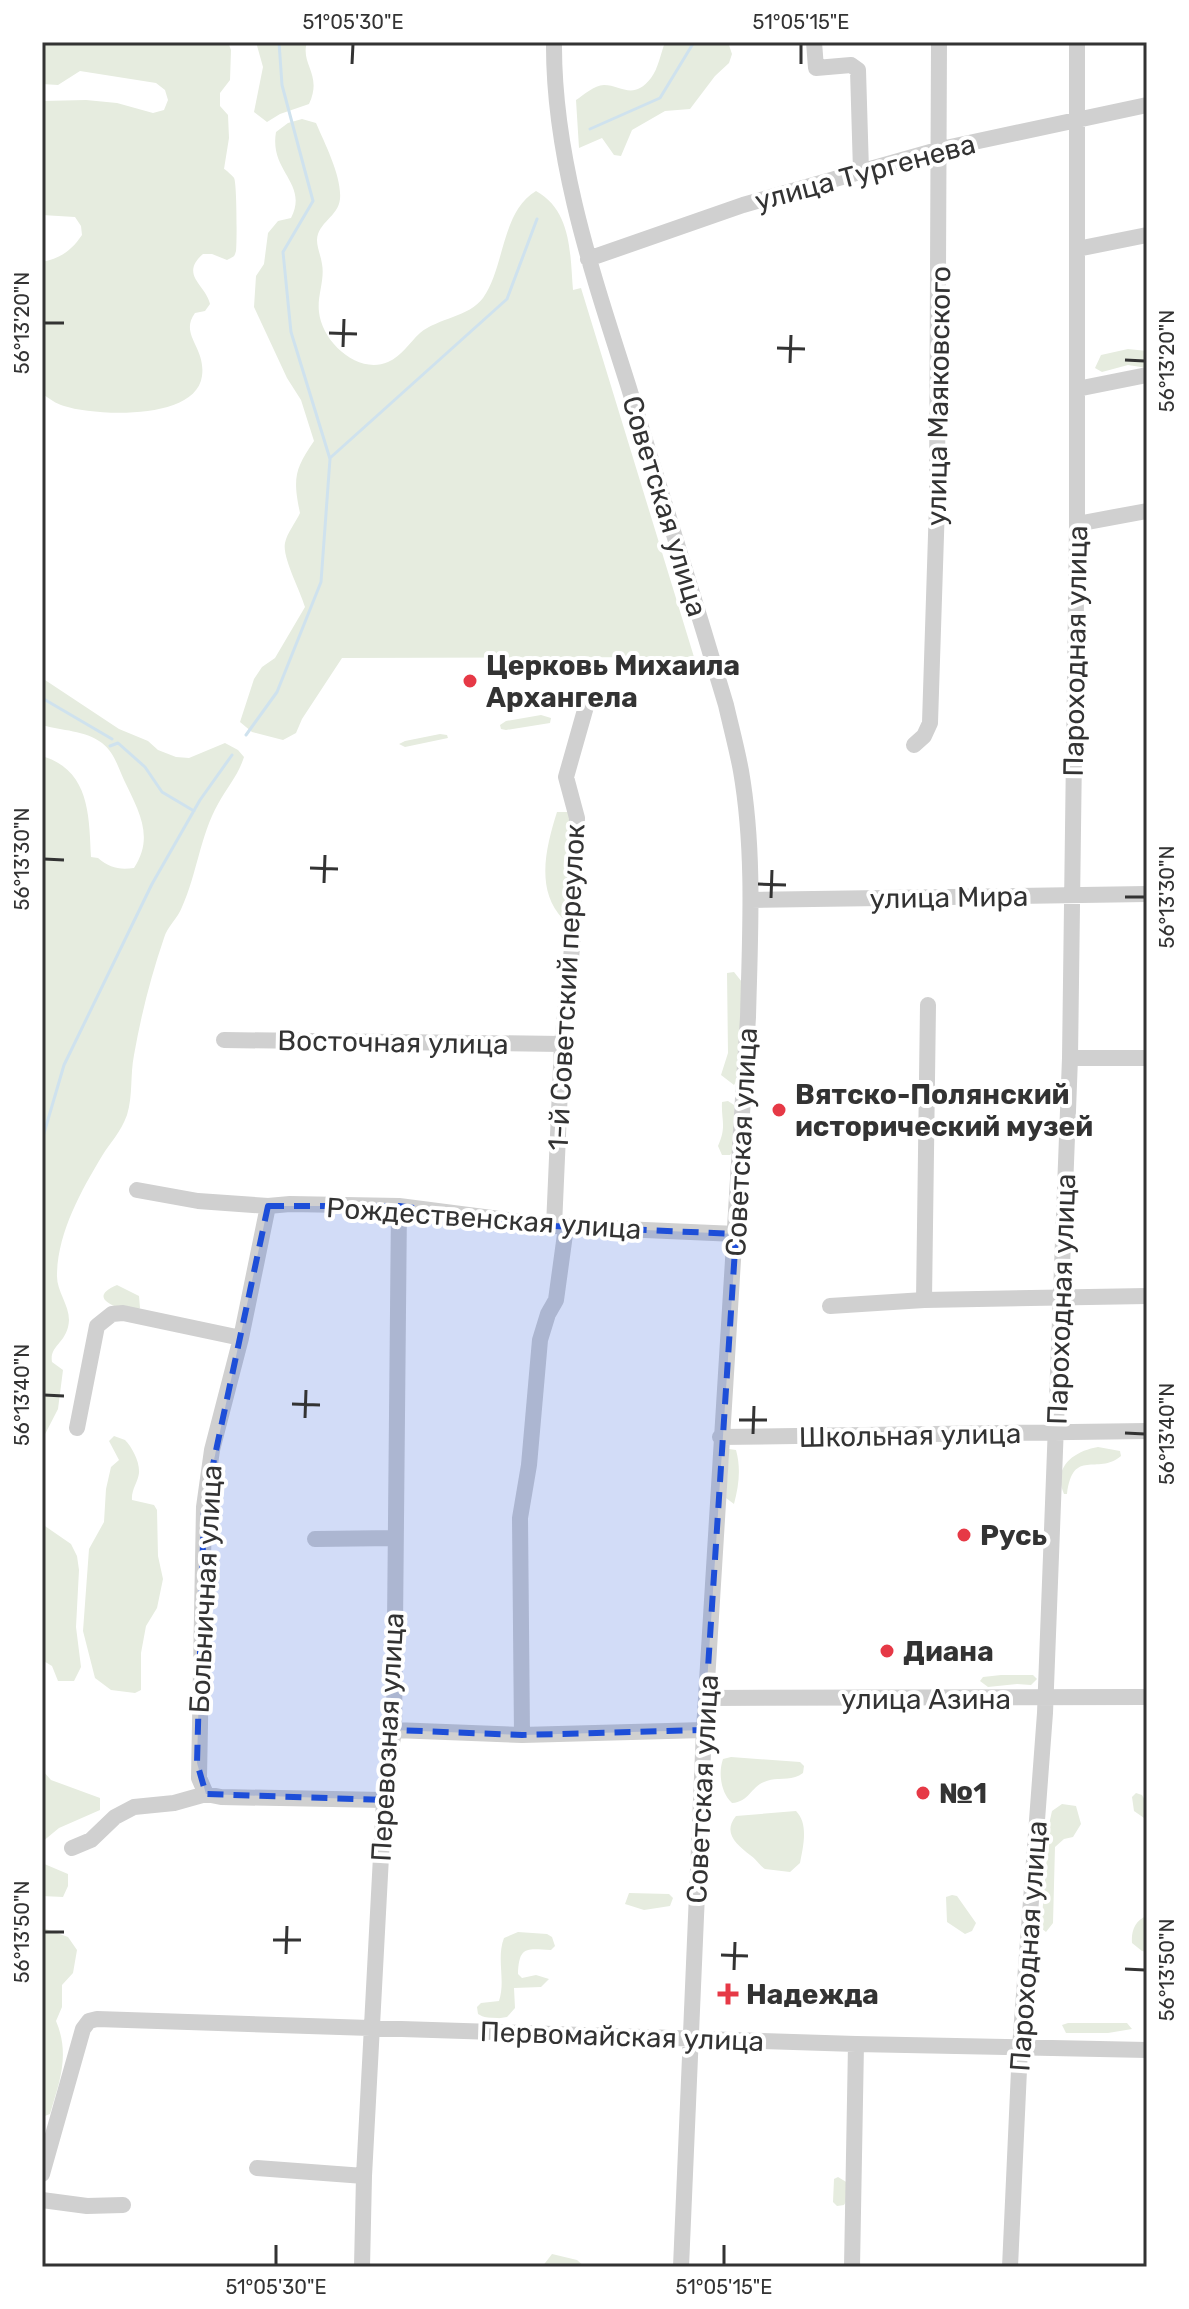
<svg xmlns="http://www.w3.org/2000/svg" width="1189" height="2309" font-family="Rubik,sans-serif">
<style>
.green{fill:#e6ecdf}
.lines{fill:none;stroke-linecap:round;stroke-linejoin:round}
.stream{stroke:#cfe2ee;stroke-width:3}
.minor{stroke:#d0d0d0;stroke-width:16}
.marked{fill:#1d4ed8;fill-opacity:0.2;stroke:#1d4ed8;stroke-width:6;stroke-dasharray:16 10;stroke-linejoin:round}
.ticks{fill:none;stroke:#333;stroke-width:3}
.poi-dot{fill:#e63946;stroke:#fff;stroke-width:3}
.labels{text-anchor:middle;stroke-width:8;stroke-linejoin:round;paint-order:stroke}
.street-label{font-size:28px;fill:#333;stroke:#fff}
.poi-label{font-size:28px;font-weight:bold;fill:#333;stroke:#fff;text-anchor:start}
.neatline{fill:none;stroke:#333;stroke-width:3}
.ticks-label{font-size:20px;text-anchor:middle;fill:#333}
</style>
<rect width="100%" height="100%" fill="#fff"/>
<path class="green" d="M42,42H228L231,50L230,80L220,93V106L228,115L229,138L224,169C225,169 234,177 234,178C237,182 237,245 236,251C234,258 234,256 227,260L212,254H203C179,275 206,285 210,304L205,311L195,313C179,335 206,347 202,376C196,421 95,416 64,406C56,404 49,398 42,394V262C61,258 71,251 82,235L81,226L75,217L42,215V101L86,100L117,103L153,113L164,110L168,100L165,90L156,83L80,71L58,85L42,84Z
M256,42H307C300,65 323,74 309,104L280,114L267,122L254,112L263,67Z
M665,42H728L732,54L729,63L715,76L690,109L665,111L632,130L621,156L614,155L602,138L579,148L576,100C584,95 594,85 604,85C621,85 633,101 651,78C658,69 661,53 665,42Z
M302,119L316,123C325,144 342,177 340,199C338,217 318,222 317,240C317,248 321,256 322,264C325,280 317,296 319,312C322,342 358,375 388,362C402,356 409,343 420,333C438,318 469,317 483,298C505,267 501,212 536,191C572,211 570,254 573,290L581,288L694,657L342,658L302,719L296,733L283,740L252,732L240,722L254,679L262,667L275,658L305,607C300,590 282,557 285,543C287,533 296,522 300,513C293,479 294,470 314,441L301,400L287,378L254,307L256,276L264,264L268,233L278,221L291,218C309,183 269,172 276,132L288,123Z
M1128,349L1147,351V368L1128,365L1102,372L1095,368L1101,355Z
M42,678L119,729L148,741L158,750L176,757L189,758L225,743L238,750L244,757C238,776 227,787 218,804C200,836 197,874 182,907C178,918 167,927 164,938C151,976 141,1015 134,1055C130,1075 133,1095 127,1115C120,1134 111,1141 102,1156C81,1191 58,1232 57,1274C56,1291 69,1304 69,1320C68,1343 49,1345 52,1362L63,1370L58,1409L42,1440V756C90,770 89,816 91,857L98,858C110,868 119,870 134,868C155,836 138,810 124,780C118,767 114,752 102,743C85,730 62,731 42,725Z
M541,715L551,718L550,723L506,730L501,729L500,725L506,721Z
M440,734L447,735L448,738L405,747L399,744L405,741Z
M557,812H569L572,820L569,919H563C535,890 546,847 557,812Z
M734,972L742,982L738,1078L734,1085L721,1075L728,1053L727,973Z
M728,1101L734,1105L735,1149L730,1155H722L718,1146C727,1126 721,1120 722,1102Z
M117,1285L139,1296L140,1308L135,1313C120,1309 84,1299 117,1285Z
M114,1436L125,1440C132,1447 140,1462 139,1473C138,1482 131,1490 132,1500L154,1505L157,1510L158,1556L163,1579L157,1608L146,1626L141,1653V1690L135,1693L111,1690L95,1678L83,1631L89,1549L104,1522L106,1489L111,1467L119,1460L109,1441Z
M1098,1447L1120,1451L1121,1456C1097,1476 1073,1447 1067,1494H1064C1052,1467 1074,1451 1098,1447Z
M729,1449L736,1450C741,1468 739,1485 734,1504L726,1498Z
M42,1524L71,1544L77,1556L79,1570L76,1627L81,1667L74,1681H58L52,1666L42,1660Z
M1001,1675H1033L1037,1679L1031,1685L1017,1684L988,1687L980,1681L983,1677Z
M731,1757L800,1762L804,1766L803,1773C791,1782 778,1776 764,1782C751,1787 749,1802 732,1803C721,1793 718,1773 723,1759Z
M42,1770L51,1780L100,1798V1810L59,1828L42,1842Z
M1136,1793L1142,1795L1147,1804V1820L1134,1811L1132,1797Z
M1062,1804L1076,1806L1081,1824L1073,1837L1064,1839L1055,1847L1053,1923L1046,1932L1041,1928L1050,1820L1052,1811Z
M796,1811C809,1824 803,1847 800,1863L790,1872L765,1869C759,1865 756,1859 750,1855C737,1845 722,1833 736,1816Z
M42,1863L68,1874V1886L63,1897L42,1896Z
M629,1893L669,1894L673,1898L670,1906L644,1910L625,1904Z
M952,1895L957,1896L976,1923L972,1931L965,1934L947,1922L946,1897Z
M42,1915L43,1928L68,1937L77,1950L73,1973L62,1985V2007L56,2021C70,2054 60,2081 50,2114L42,2117Z
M1147,1916V1952L1142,1951L1132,1943C1131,1931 1135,1920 1147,1916Z
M518,1932L547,1934L552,1937L555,1946L551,1950C527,1949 519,1945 518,1974L522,1978L536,1975L549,1979L541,1987L514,1988L515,2008L507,2017C497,2019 488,2020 478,2014L477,2007L481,2003L499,2001C506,1980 496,1959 504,1938Z
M1068,2023H1127L1132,2029L1108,2033H1066L1062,2025Z
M838,2177L848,2183L847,2200L844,2205L837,2206L833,2202L834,2179Z
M552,2254L577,2260L585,2267H542Z"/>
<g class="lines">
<path class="stream" d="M590,129L660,98L694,42
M330,458L507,299L537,219
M42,698L112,739
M246,735L277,692L321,582L330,459L291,332L283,252L313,201L282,85L279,42
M110,746L118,743L145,767L162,792L194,811
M42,1140L64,1065L152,884L200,800L232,755"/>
<path class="minor" d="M554,42C553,159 593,275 628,385C661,491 694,598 726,705C731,727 737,749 741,771C755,852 750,935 748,1017L704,1730L681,2267
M814,42L816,68L851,65L858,70L861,171
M1077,249L1147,235
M588,259L743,205L941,149L1147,105
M1077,389L1147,375
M1077,524L1147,511
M914,745L924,736L930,723L937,504L939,42
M751,900L1147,894
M224,1040L562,1044
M1070,1058H1147
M137,1190L198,1201L268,1206L290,1204L399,1206L554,1226L736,1234
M268,1206L241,1338L212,1450L204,1507L199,1778L206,1794L221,1797L384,1800
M554,1226L562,1044L572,948L577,818L566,777L587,703
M924,1300L928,1005
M830,1306L924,1300L1147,1296
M77,1428L97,1326L112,1314L123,1313L241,1338
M720,1437L1147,1431
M315,1539L395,1538
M706,1698L1147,1697
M394,1730L522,1735L704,1730
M522,1735L520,1518L529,1465L540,1340L548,1314L556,1300L566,1227
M72,1848L91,1840L115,1817L134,1807L174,1803L206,1794
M257,2168L364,2176
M42,2174L83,2029L89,2021L97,2019L856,2044L1147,2050
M42,2200L87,2206L123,2205
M362,2267L364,2176L384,1800L394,1730L399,1206
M852,2267L856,2044
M1010,2267L1020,2048L1045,1713L1070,1058L1077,524V42"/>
</g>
<path class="marked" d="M268,1206H399L554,1226L736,1234L704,1730L522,1735L394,1730L384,1800L206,1794L197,1763L204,1507Z"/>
<path class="ticks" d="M352,64L353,44M801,64V44M44,323H64M329,333L357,334M343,347L344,319M777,348L805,349M1125,360L1145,361M790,363L791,335M44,859L64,860M310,868L338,869M324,883L325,855M758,884L786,885M1125,897H1145M771,898L772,870M44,1395L64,1396M292,1404L320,1405M305,1418L306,1390M739,1420H767M1125,1433L1145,1434M753,1434L754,1406M44,1932H64M273,1940H301M286,1954L287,1926M721,1955L748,1956M1125,1969L1145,1970M734,1970L735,1942M276,2265V2245M724,2265V2245"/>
<g class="poi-dot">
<circle cx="470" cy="681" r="8"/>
<circle cx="779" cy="1110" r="8"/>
<circle cx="964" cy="1535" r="8"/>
<circle cx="887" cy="1651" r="8"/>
<circle cx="923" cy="1793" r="8"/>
<path d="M724 1982h8v8h8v8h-8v8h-8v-8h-8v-8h8z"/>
</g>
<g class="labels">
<g class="street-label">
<text transform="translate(865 172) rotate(-15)" y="10">улица Тургенева</text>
<text transform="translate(938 396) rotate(-89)" y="10">улица Маяковского</text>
<text transform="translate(665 506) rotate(73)" y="10">Советская улица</text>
<text transform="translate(1075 651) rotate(-89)" y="10">Пароходная улица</text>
<text transform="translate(949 897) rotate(-1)" y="10">улица Мира</text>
<text transform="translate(566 987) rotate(-87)" y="10">1-й Советский переулок</text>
<text transform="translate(393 1042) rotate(1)" y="10">Восточная улица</text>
<text transform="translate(741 1142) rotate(-87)" y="10">Советская улица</text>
<text transform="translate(484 1218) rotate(4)" y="10">Рождественская улица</text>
<text transform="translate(1061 1299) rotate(-88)" y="10">Пароходная улица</text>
<text transform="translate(910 1435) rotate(-1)" y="10">Школьная улица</text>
<text transform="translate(205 1589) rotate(-87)" y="10">Больничная улица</text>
<text x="926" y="1709">улица Азина</text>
<text transform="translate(387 1737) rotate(-87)" y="10">Перевозная улица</text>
<text transform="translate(702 1789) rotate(-87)" y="10">Советская улица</text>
<text transform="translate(1028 1946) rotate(-86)" y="10">Пароходная улица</text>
<text transform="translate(622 2036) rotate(2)" y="10">Первомайская улица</text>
</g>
<g class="poi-label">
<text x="486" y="675">Церковь Михаила<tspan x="486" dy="32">Архангела</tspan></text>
<text x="795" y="1104">Вятско-Полянский<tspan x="795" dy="32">исторический музей</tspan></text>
<text x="980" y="1545">Русь</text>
<text x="903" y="1661">Диана</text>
<text x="939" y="1803">№1</text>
<text x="746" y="2004">Надежда</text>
</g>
</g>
<rect width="1189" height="2309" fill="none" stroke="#ffffff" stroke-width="88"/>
<rect x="44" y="44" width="1101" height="2221" class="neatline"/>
<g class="ticks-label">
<text x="353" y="29">51°05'30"E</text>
<text x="801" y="29">51°05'15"E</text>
<text transform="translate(22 323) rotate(-90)" y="7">56°13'20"N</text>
<text transform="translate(1167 361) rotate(-90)" y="7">56°13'20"N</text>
<text transform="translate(22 859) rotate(-90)" y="7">56°13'30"N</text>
<text transform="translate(1167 897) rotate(-90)" y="7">56°13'30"N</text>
<text transform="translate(22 1395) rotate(-90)" y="7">56°13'40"N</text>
<text transform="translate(1167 1434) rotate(-90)" y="7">56°13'40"N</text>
<text transform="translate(22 1932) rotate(-90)" y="7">56°13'50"N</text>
<text transform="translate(1167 1970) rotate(-90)" y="7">56°13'50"N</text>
<text x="276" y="2294">51°05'30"E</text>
<text x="724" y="2294">51°05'15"E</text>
</g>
</svg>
